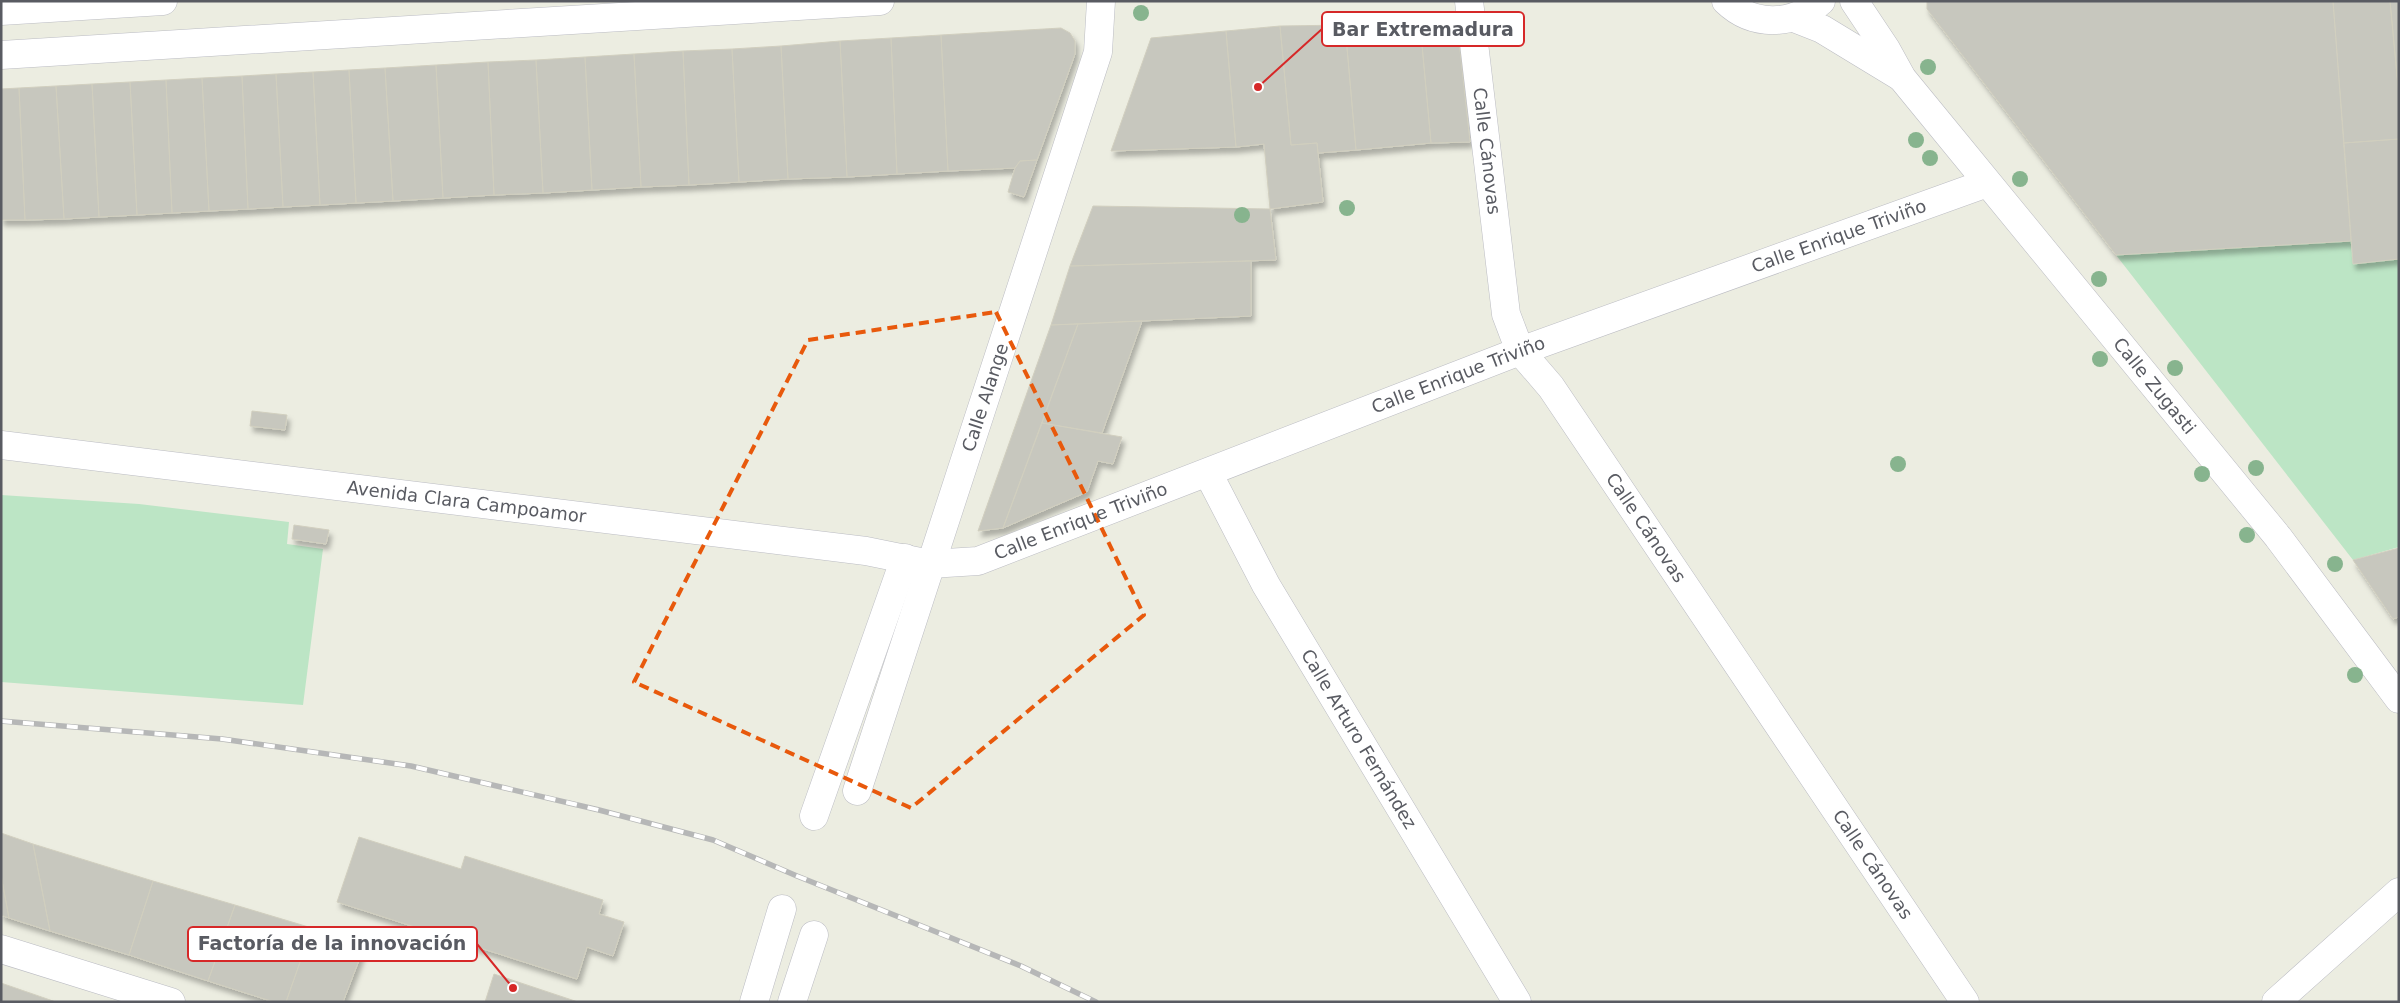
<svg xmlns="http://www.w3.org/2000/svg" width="2400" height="1003" font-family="'DejaVu Sans',sans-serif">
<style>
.green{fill:#bce5c5}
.building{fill:#c7c7be;stroke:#d1cfbf;filter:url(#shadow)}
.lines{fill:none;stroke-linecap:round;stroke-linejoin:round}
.street-casing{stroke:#bbbcc3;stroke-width:29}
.street{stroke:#fff;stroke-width:28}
.rail-casing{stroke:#b6b7b7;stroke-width:5.5}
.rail{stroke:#fff;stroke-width:4;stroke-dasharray:11;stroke-linecap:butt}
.tree{fill:#87b48e}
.marked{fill:none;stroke:#e8590c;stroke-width:4;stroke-dasharray:10 6;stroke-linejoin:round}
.labels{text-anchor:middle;stroke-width:4;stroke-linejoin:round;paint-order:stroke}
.street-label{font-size:18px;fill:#595b62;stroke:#fff}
.leader{fill:none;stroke:#d62828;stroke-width:2}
.callout-dot{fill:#d62828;stroke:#fff;stroke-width:2}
.callout{fill:#fff;stroke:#d62828;stroke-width:2}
.callout-label{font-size:19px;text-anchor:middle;font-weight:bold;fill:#595b62}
</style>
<defs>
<filter id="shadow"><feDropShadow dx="3" dy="5.5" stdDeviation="2.5" flood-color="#0004"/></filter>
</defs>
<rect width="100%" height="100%" fill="#ecede1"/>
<path class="green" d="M2351,241L2353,264L2399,259V547L2353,560L2116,255Z
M1,495L139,504L289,522L287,544L323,549L303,705L1,682Z"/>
<path class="building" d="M1927,1H2333L2351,241L2116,255L1927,9Z
M2333,1H2390L2399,97V139L2344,143Z
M2390,1H2399V97Z
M1420,23H1457L1470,142L1431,143Z
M1420,23L1431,143L1356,150L1345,25Z
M1345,25L1356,150L1318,153L1317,143L1291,145L1280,26Z
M1280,26L1291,145L1317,143L1323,202L1270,209L1264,144L1236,147L1226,31Z
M1061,28L1070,33L1075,41V54L1037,160L1020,161L1015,168L948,171L941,35Z
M1226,31L1236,147L1111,151L1151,38Z
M941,35L948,171L897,174L891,38Z
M891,38L897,174L847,177L840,41Z
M840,41L847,177L788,179L781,46Z
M781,46L788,179L739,182L732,49Z
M732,49L739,182L689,185L683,51Z
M683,51L689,185L641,187L634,54Z
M634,54L641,187L592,190L585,57Z
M585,57L592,190L543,193L536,60Z
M536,60L543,193L494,195L488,62Z
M488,62L494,195L443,198L436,65Z
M436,65L443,198L393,201L385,68Z
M385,68L393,201L356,203L349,70Z
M349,70L356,203L320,205L313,72Z
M313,72L320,205L283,207L276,74Z
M276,74L283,207L248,209L242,76Z
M242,76L248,209L209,211L202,78Z
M202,78L209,211L172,213L166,80Z
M166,80L172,213L137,215L130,82Z
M130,82L137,215L99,217L92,84Z
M92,84L99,217L64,219L56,86Z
M56,86L64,219L25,220L19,88Z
M19,88L25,220H1V89Z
M2399,139V259L2353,264L2344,143Z
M1037,160L1024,197L1008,192L1015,168L1020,161Z
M1093,206L1270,209L1276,260L1070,266Z
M1251,261V316L1051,325L1070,266Z
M1142,321L1102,433L1042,423L1078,324Z
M1078,324L1003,528L978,531L1051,325Z
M252,411L287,415L285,430L250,426Z
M1042,423L1122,437L1113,464L1098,461L1087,492L1003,528Z
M294,525L329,530L326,544L292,539Z
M2399,548V617L2393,619L2353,560Z
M1,833L33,844L50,931L9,918L1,875Z
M359,837L461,869L465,856L603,900L599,914L624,922L613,956L587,947L577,979L337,902Z
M33,844L153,881L129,955L50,931Z
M1,875L9,918L1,915Z
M153,881L235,905L208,981L129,955Z
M235,905L312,928L286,1002H274L208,981Z
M312,928L364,947L343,1002H286Z
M494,974L578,1002H485Z
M1,983L56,1002H1Z"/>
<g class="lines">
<g class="street-casing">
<g id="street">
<path id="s1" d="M1469,1L1506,314L1520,351L1551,387L1965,1002"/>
<path d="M1726,1C1753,27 1793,26 1821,1"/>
<path id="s2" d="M1854,1L1886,49L1902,78L2278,537L2399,699"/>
<path d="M1,11L163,1"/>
<path d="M1794,18L1822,29L1901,77"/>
<path d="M1,55L880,1"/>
<path id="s3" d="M1,445L866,551L930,564L978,561L1520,351L1987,183"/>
<path id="s4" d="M1208,473L1266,585L1517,1002"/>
<path id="s5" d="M857,791L1098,52L1101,1"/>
<path d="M814,816L905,558"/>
<path d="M1,949L171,1002"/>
<path d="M754,1002L782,909"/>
<path d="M792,1002L814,935"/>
<path d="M2276,1002L2399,892"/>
</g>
</g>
<use href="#street" class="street"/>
<g class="rail-casing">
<path id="rail" d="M1,721L222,739L411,766L599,810L713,840L797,876L1021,966L1096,1002"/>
</g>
<use href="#rail" class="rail"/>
</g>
<g class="tree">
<circle cx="1141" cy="13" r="8"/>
<circle cx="1928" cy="67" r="8"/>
<circle cx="1916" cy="140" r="8"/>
<circle cx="1930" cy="158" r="8"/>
<circle cx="2020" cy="179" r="8"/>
<circle cx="1347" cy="208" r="8"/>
<circle cx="1242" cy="215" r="8"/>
<circle cx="2099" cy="279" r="8"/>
<circle cx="2100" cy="359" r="8"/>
<circle cx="2175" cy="368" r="8"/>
<circle cx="1898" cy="464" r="8"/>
<circle cx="2256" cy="468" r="8"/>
<circle cx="2202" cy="474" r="8"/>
<circle cx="2247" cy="535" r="8"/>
<circle cx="2335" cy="564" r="8"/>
<circle cx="2355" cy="675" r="8"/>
</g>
<path class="marked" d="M996,312L1144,615L911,808L634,682L808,340Z"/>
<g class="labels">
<g class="street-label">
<text dy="6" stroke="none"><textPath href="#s1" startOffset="151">Calle Cánovas</textPath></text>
<text dy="6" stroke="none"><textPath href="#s3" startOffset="1905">Calle Enrique Triviño</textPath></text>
<text dy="6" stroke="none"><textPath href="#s3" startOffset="1500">Calle Enrique Triviño</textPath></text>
<text dy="6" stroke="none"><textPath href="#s2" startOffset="489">Calle Zugasti</textPath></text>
<text dy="6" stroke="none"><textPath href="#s5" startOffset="414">Calle Alange</textPath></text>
<text dy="6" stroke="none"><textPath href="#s3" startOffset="469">Avenida Clara Campoamor</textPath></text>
<text dy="6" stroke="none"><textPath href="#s3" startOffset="1095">Calle Enrique Triviño</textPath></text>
<text dy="6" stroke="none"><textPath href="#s1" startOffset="572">Calle Cánovas</textPath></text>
<text dy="6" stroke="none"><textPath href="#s4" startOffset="306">Calle Arturo Fernández</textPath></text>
<text dy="6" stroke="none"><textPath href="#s1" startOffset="978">Calle Cánovas</textPath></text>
</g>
</g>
<path class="leader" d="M1258 87L1322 29M513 988L477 944"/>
<g class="callout-dot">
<circle cx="1258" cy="87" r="5"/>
<circle cx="513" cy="988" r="5"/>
</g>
<g class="callout">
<rect x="1322" y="12" width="202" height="34" rx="5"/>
<rect x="188" y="927" width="289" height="34" rx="5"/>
</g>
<g class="callout-label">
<text x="1423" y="36">Bar Extremadura</text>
<text x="332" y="950">Factoría de la innovación</text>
</g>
<rect width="2400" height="1003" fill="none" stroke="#595b62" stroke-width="5"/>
</svg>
